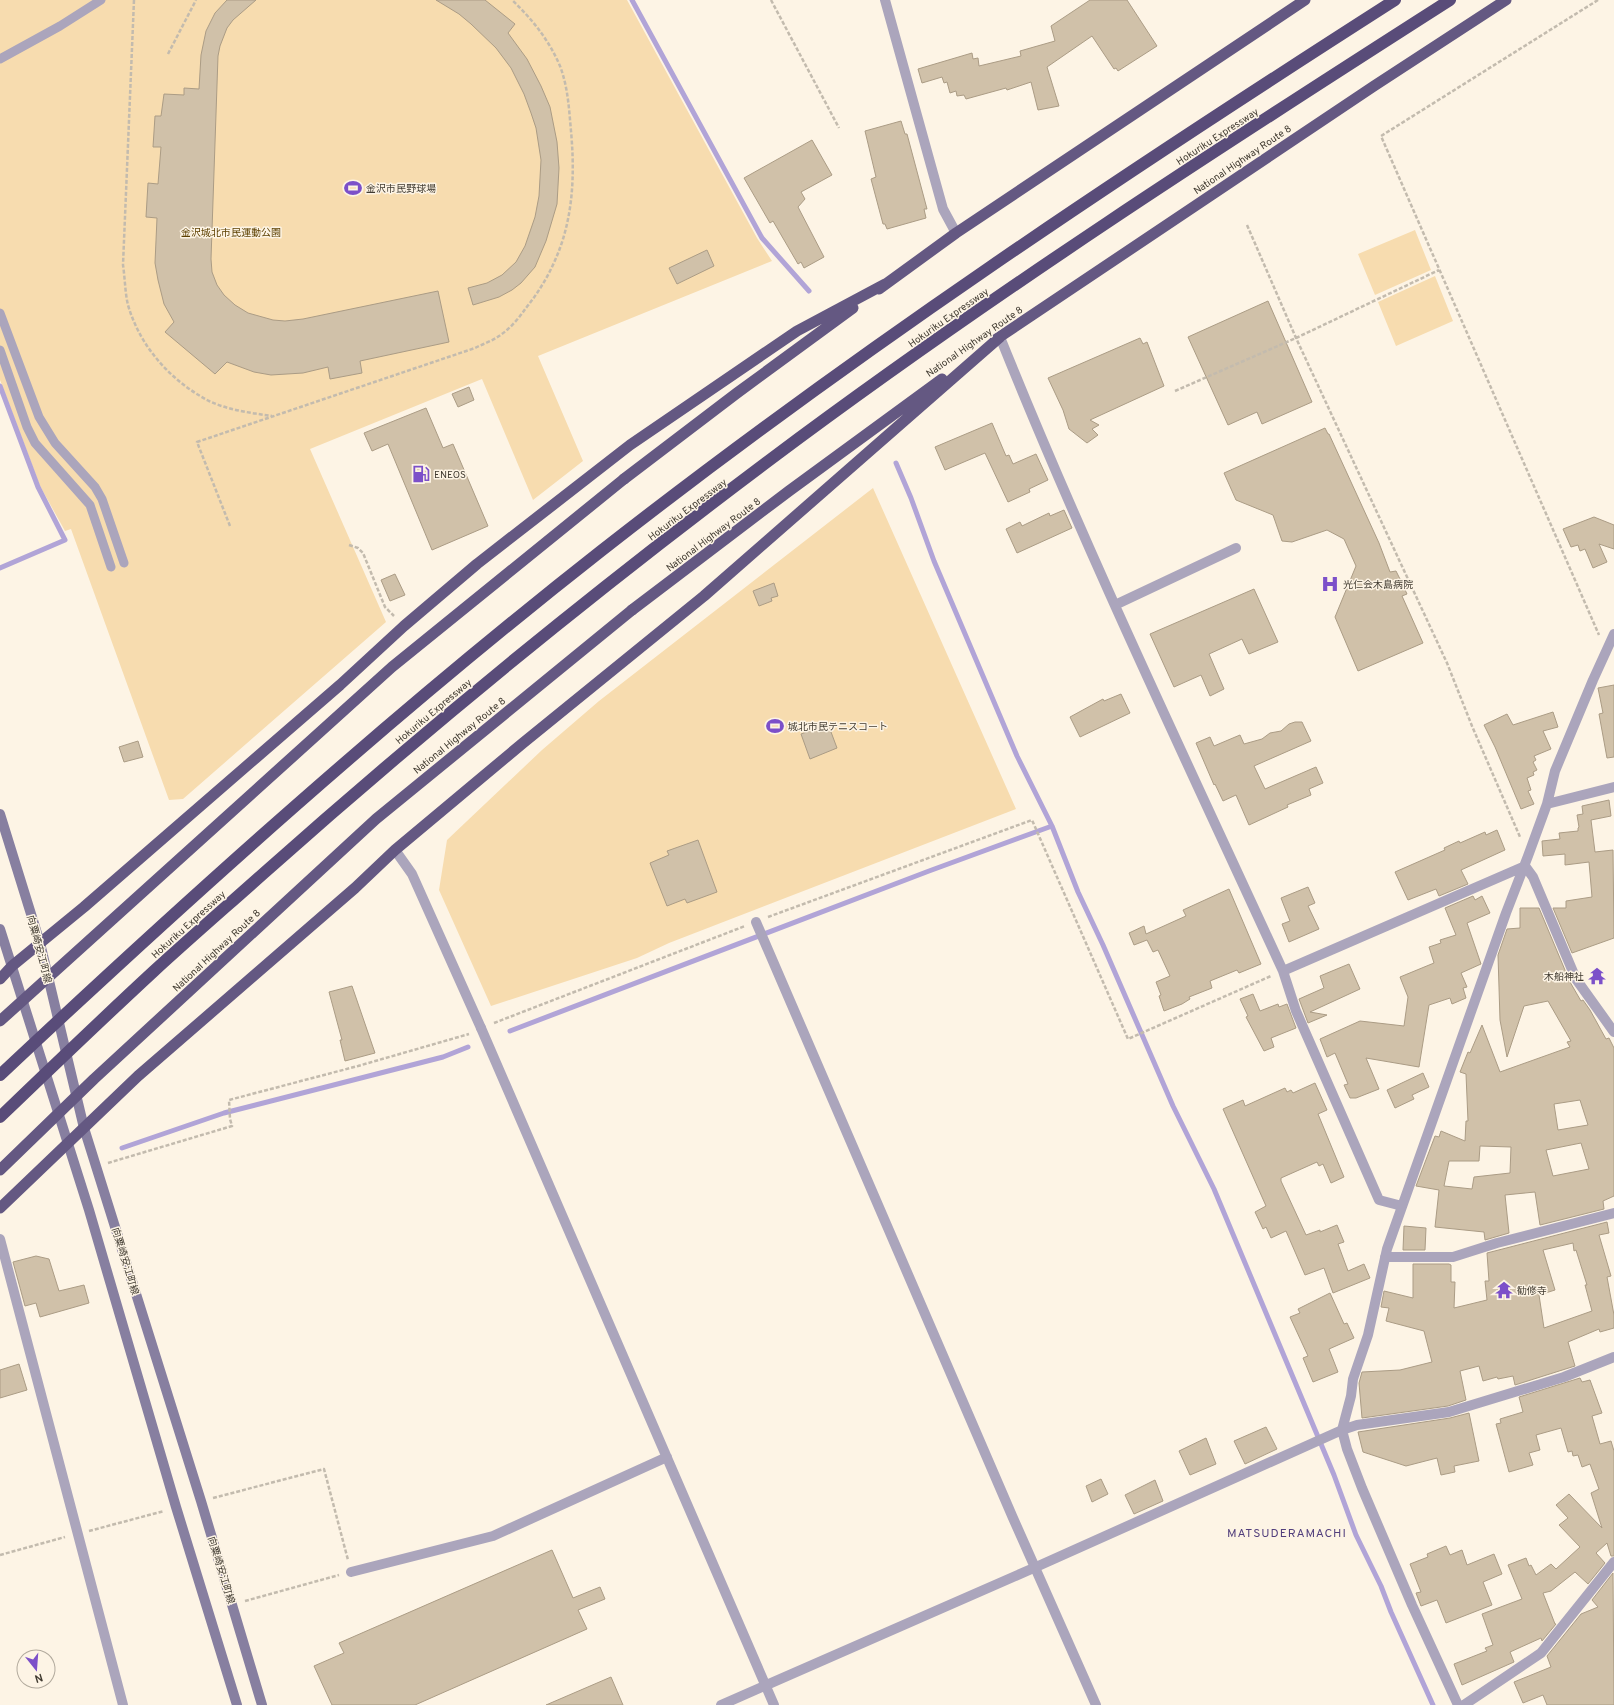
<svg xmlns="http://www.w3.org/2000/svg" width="1614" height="1705" font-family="Overpass,'Noto Sans JP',sans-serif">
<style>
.green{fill:#f7dcaf}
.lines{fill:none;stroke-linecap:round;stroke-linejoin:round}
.stream{stroke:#b1a4d7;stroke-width:5}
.building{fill:#d0c1a9;stroke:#ab9c85;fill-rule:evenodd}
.path{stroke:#c3bbae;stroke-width:2.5;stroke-dasharray:4 2;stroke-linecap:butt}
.service{stroke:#aba5bc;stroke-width:9}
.minor{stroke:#aba5bc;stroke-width:10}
.tertiary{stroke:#aba5bc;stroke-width:10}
.secondary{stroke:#877fa0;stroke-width:10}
.trunk{stroke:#645882;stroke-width:11}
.trunk-bridge{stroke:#645882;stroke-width:11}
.motorway-bridge{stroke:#594c79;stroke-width:12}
.labels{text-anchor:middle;stroke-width:3;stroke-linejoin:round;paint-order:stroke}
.street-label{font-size:10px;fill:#413b31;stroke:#fdf4e5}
.poi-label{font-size:10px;fill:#413b31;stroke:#fdf4e5;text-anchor:start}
.park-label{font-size:10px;fill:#5d4000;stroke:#fdf4e5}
.quarter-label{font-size:12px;letter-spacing:1px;fill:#523f7c;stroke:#fdf4e5}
</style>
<rect width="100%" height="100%" fill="#fdf4e5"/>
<path class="green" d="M0,0H627L757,238L772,261L538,356L583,461L533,500L482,379L310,449L386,622L183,799L169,800L71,529L65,531L40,486L0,380Z
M1415,230L1431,270L1375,295L1358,254Z
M1435,276L1453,321L1396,346L1378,302Z
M873,488L1016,809L669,943L637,958L491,1006L439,890L447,840L542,750L599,701Z"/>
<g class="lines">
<path class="stream" d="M632,0L762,238L809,291
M0,386L38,487L65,540L0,568
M896,463L911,498L934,561L1017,756L1052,826L1078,892L1103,945L1173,1106L1214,1189L1334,1475L1356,1535L1381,1586L1391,1612L1433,1705
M510,1031L929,871L1052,826
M122,1148L224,1113L443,1057L468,1047"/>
</g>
<path class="building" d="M227,0H256L233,20L227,28L220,46L218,56L211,259L212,272L217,285L224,295L235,305L248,313L273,320L285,321L303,319L438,291L449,342L360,361L362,373L330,379L328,367L303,373L271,375L254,372L227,362L215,374L165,332L174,322L164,304L158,280L155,263L157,218L146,217L148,183L158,184L161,147H153L155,116H161L164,94L184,95V88L199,89L201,55L206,31L215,13Z
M436,0H485L515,24L508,33L527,59L541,86L550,107L557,142L559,168L557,204L546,241L535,267L521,283L512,290L499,297L473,305L468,288L487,283L502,275L516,262L525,246L535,217L539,196L541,160L536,128L531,113L524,94L511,68L496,48L471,24L459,14Z
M1090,0H1127L1157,46L1118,71L1116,68L1114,69L1092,36L1047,67L1059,106L1038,110L1031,82L1007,90L1006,88L966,99L964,95L957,96L956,91L950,93L947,82L944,83L942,77L922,83L918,69L972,53L973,59L978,58L979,66L1021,56L1020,51L1055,41L1051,26Z
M901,121L905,134H907L927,209H924L926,218L887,229L885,224H883L871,179L876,177L865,131Z
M812,140L832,175L801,192L805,199L798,207L824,257L804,268L801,262L798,264L773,221L770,223L744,178Z
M707,250L714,266L677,284L669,268Z
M1268,301L1312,402L1262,424L1257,412L1228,425L1188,337Z
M1140,338L1143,344L1147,342L1164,386L1090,420L1099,425L1092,429L1098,435L1087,443L1069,429L1063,410L1048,378Z
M469,387L474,400L458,407L452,394Z
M426,408L443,448L453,444L488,526L432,550L388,444L372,451L364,433Z
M992,423L1006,456L1009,455L1013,464L1036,454L1048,480L1029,489L1030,492L1008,502L985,453L945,470L935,447Z
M1325,428L1328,434H1329L1379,543L1390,572L1396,571L1401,581L1407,594L1402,596L1423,643L1358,671L1335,617L1356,566L1344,539L1327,530L1292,542L1282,541L1273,515L1236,500L1224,473Z
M1064,510L1072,528L1017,553L1006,529L1020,522L1022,526L1049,513L1050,516Z
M1594,517L1614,525V549L1599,544L1607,562L1593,568L1585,549L1580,551L1578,545L1571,547L1563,529Z
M395,574L405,595L390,601L381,580Z
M774,583L778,596L771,598L772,601L759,606L753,591Z
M1254,589L1278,642L1249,654L1242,639L1209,654L1224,689L1210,696L1201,675L1174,687L1150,634Z
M1614,685V757L1607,758L1599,714L1603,713L1598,688Z
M1121,694L1130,713L1080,737L1070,717L1103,699L1104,701Z
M1553,712L1558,727L1543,731L1551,749L1534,756L1536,760L1533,762L1537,770L1533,772L1534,775L1527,778L1531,790L1528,791L1534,804L1521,809L1495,747L1484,725L1507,714L1513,725Z
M1295,722H1302L1311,741L1254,766L1265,789L1316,767L1323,783L1309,789L1311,795L1287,805L1288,807L1249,825L1236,795L1223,801L1215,784L1214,785L1196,743L1210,737L1214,746L1240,735L1244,744L1262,739L1270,733L1281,731L1289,724Z
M828,724L837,748L810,759L801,734Z
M138,741L143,757L124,762L119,747Z
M1609,800L1611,816L1591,820L1595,852L1613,850L1614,938L1572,953L1553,908H1566V901L1592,897L1589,862L1565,865V854L1543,856L1542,841L1560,839L1559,833L1578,831V828L1579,827L1577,815L1583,814L1582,806Z
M1497,830L1505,850L1461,870L1468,884L1439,896L1436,889L1408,900L1395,872L1445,850L1444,848L1459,841L1460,843L1485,832L1486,835Z
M698,840L717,892L687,903L685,899L667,906L650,863L669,855L667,851Z
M1308,887L1315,903L1308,906L1319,929L1289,942L1282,924L1290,921L1281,898Z
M1229,889L1261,964L1239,973L1237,970L1210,981L1212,988L1189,997L1190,999L1182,1004L1164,1011L1159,996L1161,995L1156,982L1170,976L1158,950L1153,952L1147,940L1134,945L1129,933L1144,926L1146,934L1186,916L1183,910Z
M1473,896L1475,900L1482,896L1490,913L1467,923L1481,964L1461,973L1467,987L1463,988L1466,998L1452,1004L1450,998L1429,1005L1419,1067L1366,1058L1379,1089L1356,1098H1350L1344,1085L1348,1084L1335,1053L1327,1057L1320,1039L1360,1021L1404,1026L1408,997L1400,977L1434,963L1429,947L1441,943L1440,940L1456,935L1445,908Z
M1520,908H1539L1570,982L1581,1001L1583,1000L1590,1010L1606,1039L1609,1038L1614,1048V1196L1603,1201L1604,1209L1540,1225L1535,1192L1505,1195L1509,1233L1485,1240L1484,1232L1435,1227L1439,1190L1416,1186L1435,1136L1439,1137L1441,1131L1465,1141L1466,1121H1468L1466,1074L1460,1072L1468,1052L1470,1053L1482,1025L1500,1072L1570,1047L1567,1042L1571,1041L1548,1001L1524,1006L1507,1057L1500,1020L1498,955L1507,929L1520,928ZM1580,1100L1588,1125L1558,1130L1554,1104ZM1581,1143L1589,1169L1553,1176L1546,1150ZM1480,1146L1511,1147L1510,1173L1474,1177L1472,1189L1444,1186L1449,1161H1479Z
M1349,964L1360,989L1310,1012L1327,1015L1308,1023L1299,999L1324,988L1320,976Z
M352,986L375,1053L345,1061L340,1040H342L329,992Z
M1253,994L1260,1011L1278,1004L1279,1007L1287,1004L1296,1028L1271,1038L1274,1047L1264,1051L1246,1017L1248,1016L1240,999Z
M1423,1073L1429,1087L1412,1095L1414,1099L1395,1108L1387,1090Z
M1315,1083L1327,1110L1318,1114L1344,1177L1331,1183L1323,1164L1319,1166L1317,1162L1281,1178V1181L1306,1235L1320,1230V1232L1337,1225L1344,1242L1338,1244L1348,1271L1364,1264L1370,1278L1333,1293L1324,1268L1305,1275L1286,1231L1271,1238L1266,1227L1263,1229L1255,1212L1266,1206L1223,1109L1243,1100L1245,1106L1285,1088L1287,1092L1291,1090L1293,1093Z
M1607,1222L1609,1233L1599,1235L1611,1276L1607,1277L1614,1315V1328L1600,1332L1599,1329L1568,1342L1575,1366L1515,1385L1513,1376L1498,1379L1497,1377L1483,1381L1479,1366L1460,1371L1466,1400L1448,1406L1362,1418L1359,1383L1362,1372L1400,1370L1432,1362L1424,1331L1386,1321L1389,1308L1381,1307L1384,1291L1413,1298V1264H1449L1451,1265V1282H1455L1454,1308L1487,1300L1485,1281H1489L1487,1253ZM1573,1243L1574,1251L1576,1250L1587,1285H1585L1592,1311L1544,1328L1539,1295L1555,1290L1543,1250Z
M1404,1226L1426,1228L1425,1250H1403Z
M36,1256L49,1259L59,1291L84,1285L89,1303L40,1317L36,1303L25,1306L13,1262Z
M1330,1293L1344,1324L1347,1323L1354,1338L1329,1349L1338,1372L1313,1382L1303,1358L1308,1356L1290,1317L1300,1313L1298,1309Z
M19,1364L27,1390L0,1398V1370Z
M1580,1378L1582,1382L1590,1380L1602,1413L1592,1416L1600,1444L1611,1441L1614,1451V1556H1611L1607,1543L1596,1553L1605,1563L1588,1584L1575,1572L1551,1591L1543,1593L1555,1624H1556L1542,1641L1541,1638L1510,1652L1514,1662L1462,1685L1454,1664L1487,1651L1485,1648L1493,1645L1482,1614L1522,1599L1508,1565L1526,1558L1529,1566L1531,1565L1536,1575L1551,1564L1556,1569L1580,1547L1559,1525L1568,1518L1556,1505L1569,1494L1602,1528L1591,1493L1599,1489L1590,1464L1582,1467L1578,1455L1573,1456L1572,1451L1568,1452L1561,1428L1536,1435L1540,1450L1529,1453L1533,1465L1509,1472L1496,1424L1501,1423L1500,1419L1523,1412L1519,1397Z
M1469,1413L1479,1461L1454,1466L1455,1472L1441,1475L1437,1458L1406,1466L1363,1452L1358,1432L1450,1418Z
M1266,1427L1277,1449L1245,1464L1234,1441Z
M1206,1438L1216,1464L1190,1475L1179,1451Z
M1101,1479L1108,1494L1092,1502L1086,1486Z
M1155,1480L1163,1501L1134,1514L1125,1495Z
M1446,1546L1450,1555L1462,1550L1467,1565L1494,1554L1502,1574L1483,1582L1492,1605L1446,1623L1437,1600L1421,1606L1416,1593L1421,1592L1410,1564L1428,1557L1427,1554Z
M552,1550L573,1598L600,1587L605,1599L578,1610L587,1629L415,1705H332L314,1666L344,1653L339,1643Z
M1613,1573L1614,1705H1547L1543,1695L1523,1703L1514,1682L1551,1667L1547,1656L1581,1614L1598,1607L1592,1600Z
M611,1677L623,1705H546Z"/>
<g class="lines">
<path class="path" d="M134,0L123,265C125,278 125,293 128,305C140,347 171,381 209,401C228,410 251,413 272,416
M771,0L839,128
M1598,0L1381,136L1599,635
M168,54L196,0
M1247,225L1296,338L1447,663L1472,726L1520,837
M1175,391L1296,338L1439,270
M230,526L197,442L475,348C483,344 492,341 499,336C510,329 519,318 526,308C569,254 577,198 571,131C569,109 568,87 560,66C549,40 532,19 512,0
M349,545L358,548L363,553L385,607L394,616
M768,917L1032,820L1128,1039L1271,976
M494,1023L745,926
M108,1163L232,1126L230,1119L229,1100L358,1066L469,1034
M213,1498L324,1469L348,1560
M89,1531L164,1511
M0,1555L65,1537
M245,1601L339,1575"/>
<path class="service" d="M0,59L60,26L101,0
M0,313L39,417L55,443L95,487L102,499L124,563
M0,350L27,427L35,443L90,505L111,567"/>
<path class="minor" d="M885,0L943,209L956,233
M1000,337C1086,551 1186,760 1283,971L1525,866
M1115,605L1236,548
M1547,804L1614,787
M1525,866L1533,877L1576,979L1614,1032
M756,922L1013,1518L1096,1705
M1283,971L1296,1011L1379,1200L1402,1206
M481,1028L774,1705
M0,1239L123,1705
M1385,1257H1453L1497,1243L1614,1213
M351,1572L493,1536L667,1457
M721,1705L1036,1567L1342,1430L1357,1425L1449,1412L1564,1377L1614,1357
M1458,1705L1412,1605L1362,1488L1347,1449L1342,1430L1351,1396L1353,1379L1368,1335L1387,1249L1506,913L1528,856L1547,804L1555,771L1593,680L1614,634
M1464,1705L1541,1653L1614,1562"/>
<path class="tertiary" d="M395,850L412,874L481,1028"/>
<path class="secondary" d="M0,814L40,943L84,1128L201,1501L262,1705
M0,929L89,1210L176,1507L237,1705"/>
<path class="trunk" d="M879,289L956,233L1305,0
M995,340L1374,86L1506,0
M624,479L737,393L853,308
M632,610L789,491L942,379
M0,979L12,966L84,907L340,685L404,626L477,564L630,445L797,331L885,284
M0,1208L138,1076L355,888L395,850L523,743L704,596L1000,337"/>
<path class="trunk-bridge" d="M0,1021L392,667L624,479
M0,1170L94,1079L376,819L632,610"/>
<path class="motorway-bridge" d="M0,1075C194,893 392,715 601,551C855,352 1123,174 1395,0
M0,1117C51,1068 102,1019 154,971C190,938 227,906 264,873C427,728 596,590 771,459C990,295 1220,147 1450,0"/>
</g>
<defs>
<g id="stadium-bare" transform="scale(1.38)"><path d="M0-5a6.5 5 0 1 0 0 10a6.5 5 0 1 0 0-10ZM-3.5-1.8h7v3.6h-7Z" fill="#7c50c9" stroke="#fdf4e5" stroke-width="2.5" paint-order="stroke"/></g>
<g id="fuel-bare" transform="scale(1.38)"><path d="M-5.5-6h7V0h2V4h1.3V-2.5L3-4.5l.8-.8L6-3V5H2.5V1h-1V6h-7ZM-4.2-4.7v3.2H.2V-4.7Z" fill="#7c50c9" stroke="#fdf4e5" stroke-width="2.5" paint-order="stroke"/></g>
<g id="hospital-bare" transform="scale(1.38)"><path d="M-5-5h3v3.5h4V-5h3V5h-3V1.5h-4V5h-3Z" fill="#7c50c9" stroke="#fdf4e5" stroke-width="2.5" paint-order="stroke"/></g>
<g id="temple-bare" transform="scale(1.38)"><path d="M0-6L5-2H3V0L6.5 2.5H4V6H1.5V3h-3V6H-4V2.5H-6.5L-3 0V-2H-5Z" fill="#7c50c9" stroke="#fdf4e5" stroke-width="2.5" paint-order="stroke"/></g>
</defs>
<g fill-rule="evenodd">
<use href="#stadium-bare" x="353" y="188"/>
<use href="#fuel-bare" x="421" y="474"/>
<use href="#hospital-bare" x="1330" y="584"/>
<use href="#stadium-bare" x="775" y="726"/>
<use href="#temple-bare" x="1597" y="976"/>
<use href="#temple-bare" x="1504" y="1290"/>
</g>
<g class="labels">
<g class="street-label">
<text transform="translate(1217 136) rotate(-33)" y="4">Hokuriku Expressway</text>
<text transform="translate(1242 159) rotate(-34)" y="4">National Highway Route 8</text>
<text transform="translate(948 317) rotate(-35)" y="4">Hokuriku Expressway</text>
<text transform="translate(974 341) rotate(-35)" y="4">National Highway Route 8</text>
<text transform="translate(687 509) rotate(-37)" y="4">Hokuriku Expressway</text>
<text transform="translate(713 534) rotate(-37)" y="4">National Highway Route 8</text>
<text transform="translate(433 711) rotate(-40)" y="4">Hokuriku Expressway</text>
<text transform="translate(459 735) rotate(-39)" y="4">National Highway Route 8</text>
<text transform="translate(188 924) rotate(-42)" y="4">Hokuriku Expressway</text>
<text transform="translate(40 949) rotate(75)" y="4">向粟崎安江町線</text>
<text transform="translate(216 950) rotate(-43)" y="4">National Highway Route 8</text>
<text transform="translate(126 1261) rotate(73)" y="4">向粟崎安江町線</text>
<text transform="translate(222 1570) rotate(73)" y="4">向粟崎安江町線</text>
</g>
<g class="poi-label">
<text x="366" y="192">金沢市民野球場</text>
<text x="434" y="478">ENEOS</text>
<text x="1343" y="588">光仁会木島病院</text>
<text x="788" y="730">城北市民テニスコート</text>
<text x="1584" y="980" text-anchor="end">木船神社</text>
<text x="1517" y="1294">勧修寺</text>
</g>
<g class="park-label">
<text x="231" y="236">金沢城北市民運動公園</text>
</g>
<g class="quarter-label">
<text x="1287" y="1537">MATSUDERAMACHI</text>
</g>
</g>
<g transform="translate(36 1669) rotate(163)"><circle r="19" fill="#fdf4e5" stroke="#b2aa9d"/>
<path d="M0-3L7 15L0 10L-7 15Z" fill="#7c50c9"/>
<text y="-6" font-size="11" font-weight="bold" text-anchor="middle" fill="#413b31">N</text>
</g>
</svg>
